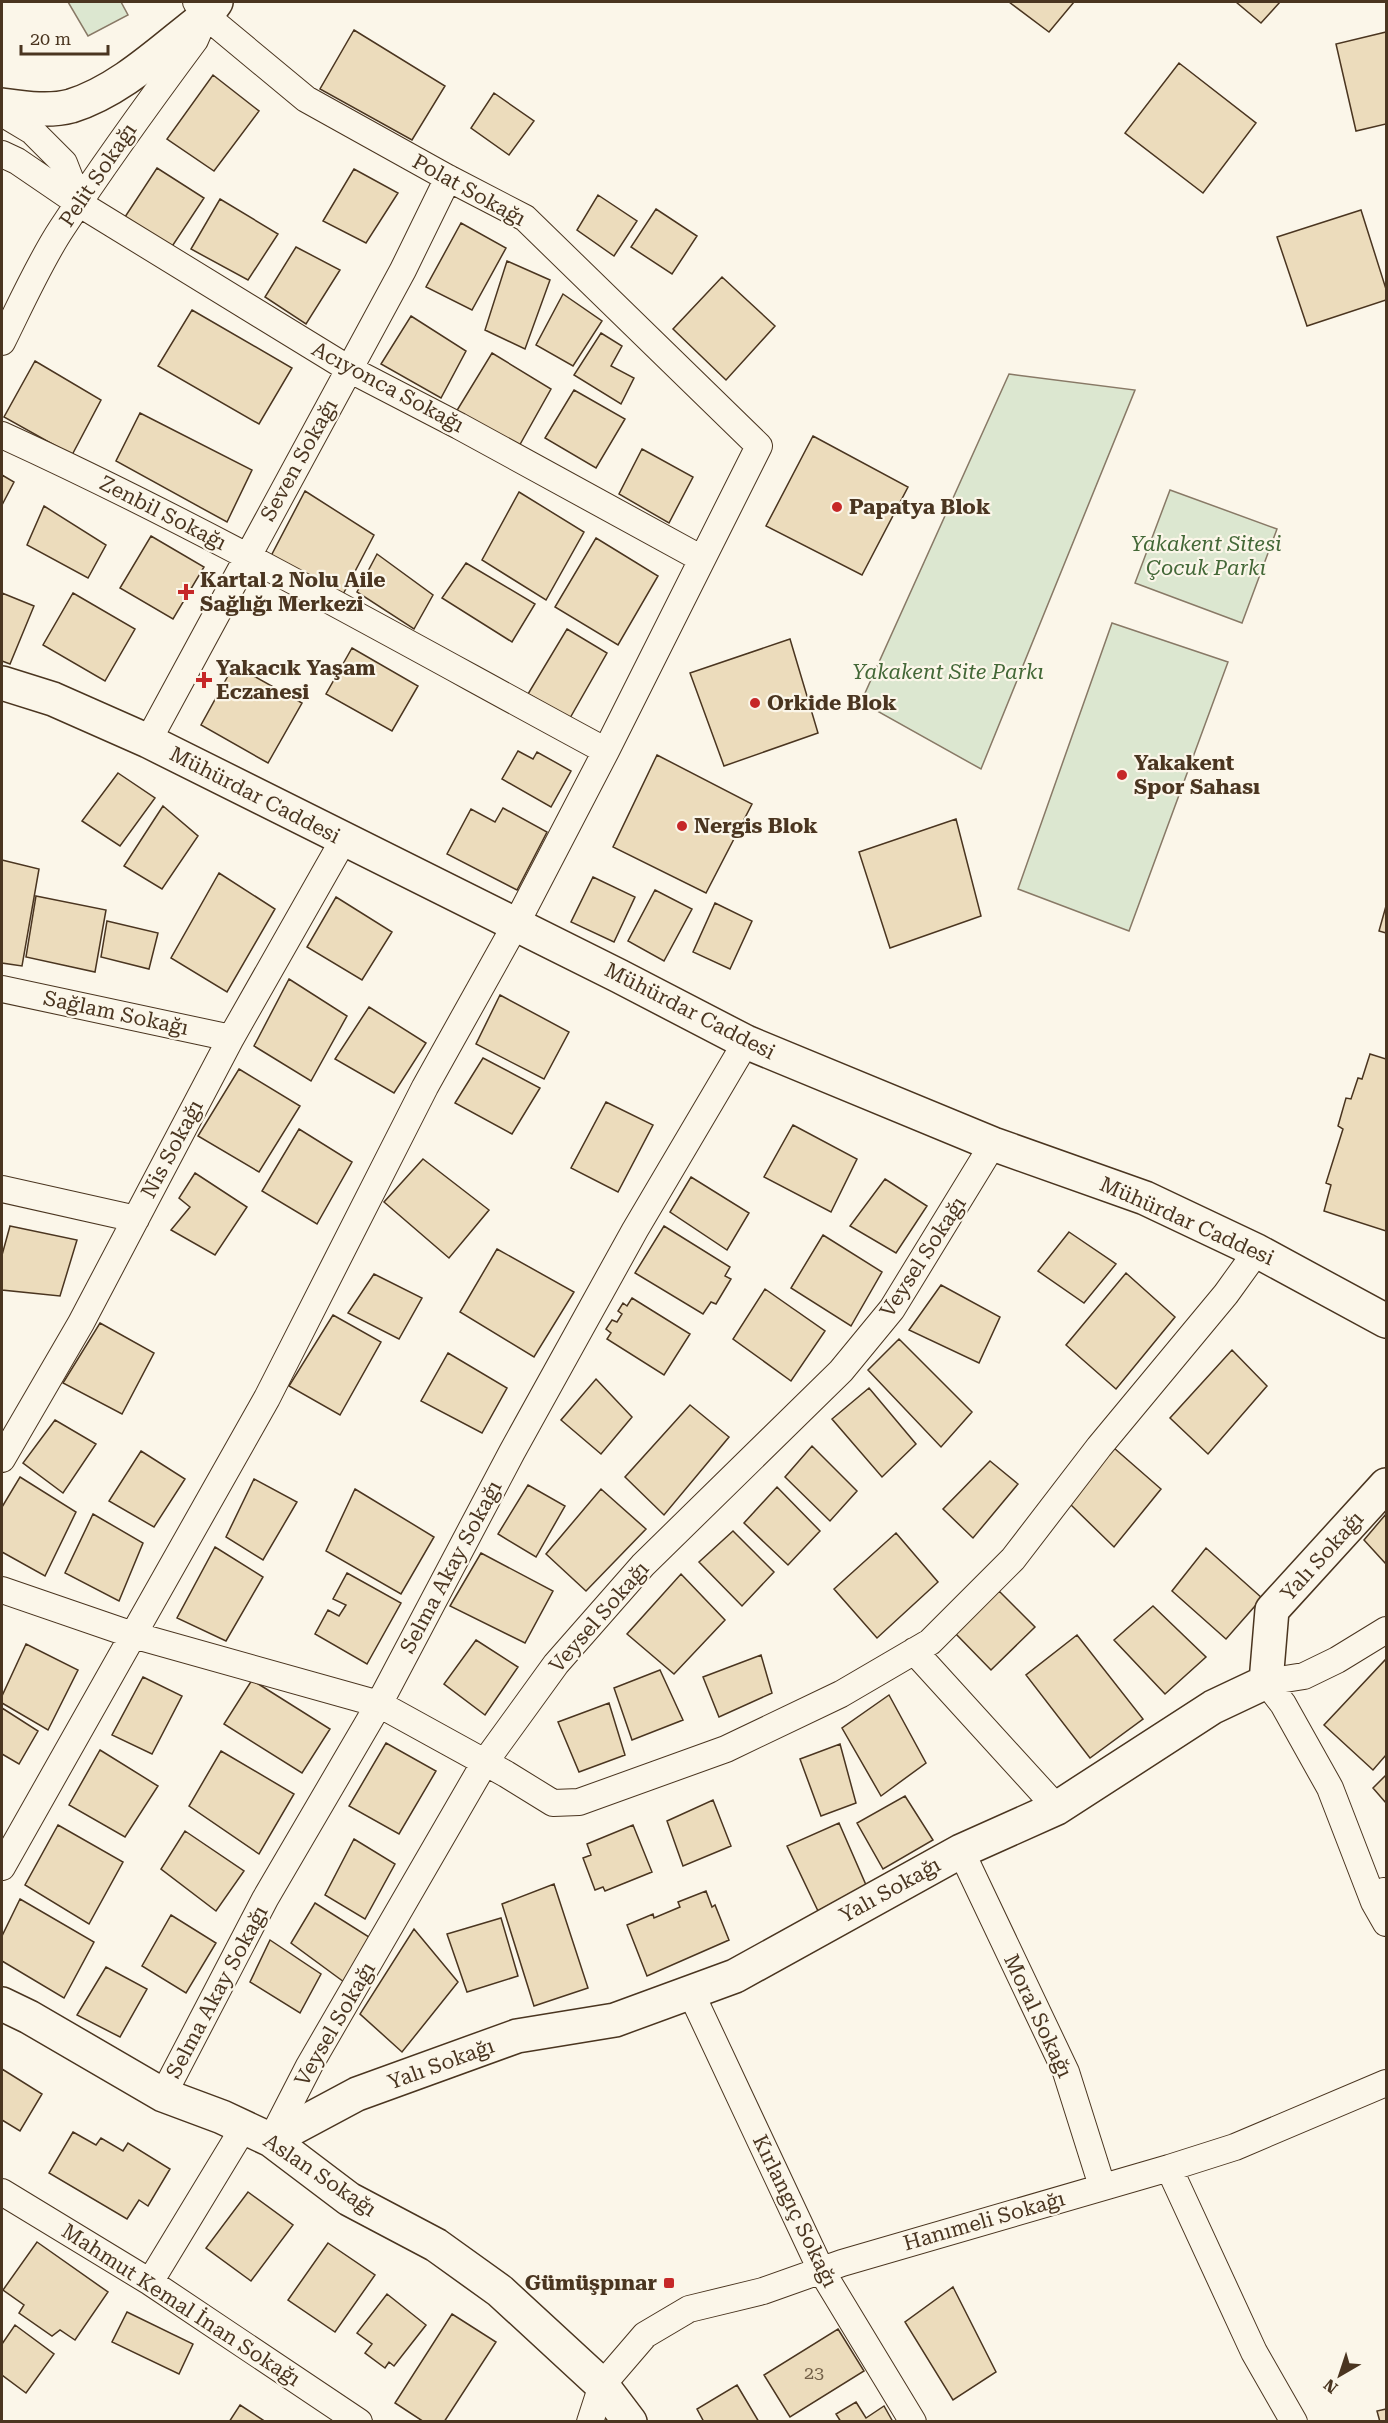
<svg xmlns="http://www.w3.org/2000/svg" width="1388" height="2423" font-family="'Roboto Serif',serif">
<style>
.green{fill:#dce7d0;stroke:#887966;stroke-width:1.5}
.building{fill:#ecdcbc;stroke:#4a3520;stroke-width:1.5}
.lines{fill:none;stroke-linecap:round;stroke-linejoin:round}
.street-casing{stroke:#4a3520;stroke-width:28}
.secondary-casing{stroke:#4a3520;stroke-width:36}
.street{stroke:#fbf6e9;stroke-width:26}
.secondary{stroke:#fbf6e9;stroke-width:33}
.poi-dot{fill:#c62828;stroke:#fbf6e9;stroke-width:2}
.labels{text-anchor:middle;stroke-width:4.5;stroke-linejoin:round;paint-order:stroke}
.number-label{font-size:18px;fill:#725f47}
.street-label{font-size:21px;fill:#4a3520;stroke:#fbf6e9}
.poi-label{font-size:21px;font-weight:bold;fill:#4a3520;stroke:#fbf6e9;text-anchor:start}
.park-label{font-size:21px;font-style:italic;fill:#436837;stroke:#fbf6e9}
</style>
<rect width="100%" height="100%" fill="#fbf6e9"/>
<path class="green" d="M68,2H121L128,15L88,36Z
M1009,374L1135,390L981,769L861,702Z
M1170,490L1277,529L1242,623L1135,583Z
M1112,623L1228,662L1129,931L1018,889Z"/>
<path class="building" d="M1009,2H1074L1049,32Z
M1236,2H1280L1261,23Z
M354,30L445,86L412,140L320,89Z
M1386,32V124L1356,131L1336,44Z
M1179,63L1256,123L1203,193L1125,133Z
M213,75L259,111L214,171L167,139Z
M494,93L534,121L509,155L471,128Z
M157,168L204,198L171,248L123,220Z
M354,169L398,193L366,243L323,221Z
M598,195L637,221L614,256L577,230Z
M220,199L278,234L248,280L191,249Z
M656,209L697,236L672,274L631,247Z
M1361,210L1386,289V300L1307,326L1277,237Z
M461,223L506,248L472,310L426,287Z
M296,247L340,270L306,324L265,297Z
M507,261L550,280L525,349L485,330Z
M722,277L775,326L726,380L673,329Z
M563,294L602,321L573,366L536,345Z
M192,310L292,368L259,424L158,366Z
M411,316L466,351L441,398L381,364Z
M601,333L622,346L611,366L634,378L621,404L574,375Z
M492,353L551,389L518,448L456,412Z
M35,361L101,400L72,455L4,417Z
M574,390L625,419L596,468L545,438Z
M140,413L252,470L227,522L116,461Z
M813,436L908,487L862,575L766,526Z
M642,449L693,477L669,523L619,494Z
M2,475L14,482L2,505Z
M305,491L374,535L340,600L271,556Z
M519,492L584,532L546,600L482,560Z
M44,506L106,545L88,578L27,545Z
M151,536L204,567L173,619L120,588Z
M596,538L658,576L618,645L555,607Z
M377,554L433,595L414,629L357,592Z
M466,563L535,604L512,642L442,598Z
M2,593L34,606L10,664L2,661Z
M73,593L135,629L105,681L43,645Z
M567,629L607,653L570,718L528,694Z
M790,639L818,733L724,766L690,673Z
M352,648L418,686L392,731L326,694Z
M234,665L302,703L268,763L201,725Z
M518,751L533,759L537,752L571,771L551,807L502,779Z
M657,755L752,804L706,893L613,847Z
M118,773L155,798L120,846L82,821Z
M163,806L198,836L162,889L124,866Z
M503,808L547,832L517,890L447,854L471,809L495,822Z
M956,819L981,916L890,948L859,852Z
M2,860L39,869L22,966L2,963Z
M219,873L275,909L227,992L171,958Z
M593,877L635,897L614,942L571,922Z
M655,890L692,909L664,961L628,941Z
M36,896L106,910L95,972L26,957Z
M336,897L392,932L362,980L307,947Z
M715,903L752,921L730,969L693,952Z
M1386,906V933L1379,931Z
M107,921L158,933L149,969L101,957Z
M289,979L347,1016L311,1081L254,1046Z
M500,995L569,1032L544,1079L476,1044Z
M369,1007L426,1043L394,1093L335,1059Z
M1370,1054L1386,1059V1231L1324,1211L1331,1185L1326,1183L1343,1129L1338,1126L1346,1098L1351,1099L1358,1078L1362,1079Z
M483,1058L540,1088L512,1134L455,1103Z
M239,1069L300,1106L259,1172L198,1136Z
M606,1102L653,1125L618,1192L571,1168Z
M793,1125L857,1159L831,1212L764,1177Z
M299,1129L352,1162L317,1224L262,1191Z
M423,1159L489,1210L449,1258L384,1202Z
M195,1173L247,1207L215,1255L171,1230L190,1207L179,1198Z
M691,1177L749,1213L727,1250L670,1212Z
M885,1179L927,1206L896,1253L850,1226Z
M10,1226L77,1240L60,1296L2,1290V1255Z
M664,1226L730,1267L725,1276L731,1279L716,1304L711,1302L703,1314L635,1273Z
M1069,1232L1116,1264L1084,1303L1038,1271Z
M823,1235L882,1272L851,1326L791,1288Z
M497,1249L574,1292L534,1357L460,1312Z
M1126,1273L1175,1317L1116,1389L1066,1345Z
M374,1274L422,1298L399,1339L348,1313Z
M941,1285L1000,1317L979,1363L909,1330Z
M765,1289L825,1331L791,1381L733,1339Z
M632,1298L690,1334L664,1375L607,1339L611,1333L606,1329L612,1320L617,1322L622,1314L618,1311L623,1303L627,1306Z
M333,1315L381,1342L340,1415L289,1386Z
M100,1323L154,1353L122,1414L63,1383Z
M899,1339L972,1412L941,1447L868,1370Z
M1232,1350L1267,1386L1208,1454L1170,1418Z
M448,1353L507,1388L482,1433L421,1401Z
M596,1379L632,1417L601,1454L561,1420Z
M869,1388L916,1444L882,1477L832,1419Z
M690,1405L729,1437L664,1515L625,1477Z
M55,1420L96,1444L63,1493L23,1463Z
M812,1446L857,1491L830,1521L785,1477Z
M1114,1448L1161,1489L1114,1547L1070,1504Z
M141,1451L185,1479L154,1527L109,1501Z
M990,1461L1018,1484L973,1538L943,1509Z
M20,1477L76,1512L45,1576L2,1552V1507Z
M254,1479L297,1502L263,1560L226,1537Z
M528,1485L565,1506L536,1557L498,1534Z
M777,1487L820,1531L788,1565L744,1523Z
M355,1489L434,1537L401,1594L326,1551Z
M601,1489L646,1529L586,1591L546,1554Z
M93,1514L143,1543L119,1601L65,1573Z
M1386,1514V1564L1364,1540Z
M733,1531L774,1572L742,1606L699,1562Z
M896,1533L938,1582L877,1638L834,1589Z
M215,1547L263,1577L226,1641L177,1618Z
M1206,1548L1262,1598L1226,1639L1172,1591Z
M481,1553L553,1591L525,1643L450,1606Z
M347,1573L401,1603L367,1664L315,1634L328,1610L339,1616L346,1605L333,1599Z
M681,1574L725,1620L674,1674L627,1634Z
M999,1591L1035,1627L991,1670L955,1633Z
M1153,1606L1206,1657L1165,1694L1114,1640Z
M1077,1635L1143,1719L1090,1758L1026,1675Z
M476,1640L518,1667L485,1715L444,1684Z
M26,1644L78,1670L48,1730L2,1703V1696Z
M761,1655L772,1693L719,1717L703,1677Z
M1386,1659V1755L1373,1770L1324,1725Z
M660,1670L683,1720L632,1740L614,1688Z
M143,1677L182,1696L152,1754L112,1735Z
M252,1680L330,1729L302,1773L224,1724Z
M889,1695L926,1763L881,1796L842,1728Z
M609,1703L625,1755L579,1772L558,1722Z
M2,1708L38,1731L19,1764L2,1754Z
M386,1743L436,1771L399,1834L349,1806Z
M840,1744L856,1803L821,1816L800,1759Z
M100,1750L158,1786L125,1837L69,1805Z
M221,1751L294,1794L259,1854L189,1806Z
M1386,1775V1803L1373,1788Z
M905,1796L933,1840L883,1869L857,1823Z
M713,1800L731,1846L683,1866L667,1821Z
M839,1823L866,1885L818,1911L787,1846Z
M58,1825L123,1862L89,1924L25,1885Z
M633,1825L652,1872L605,1891L603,1887L595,1890L583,1858L591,1855L587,1844Z
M185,1831L244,1871L216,1911L161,1869Z
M354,1839L395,1864L365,1919L325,1895Z
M554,1884L588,1988L534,2006L502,1904Z
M706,1891L712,1907L715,1905L729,1940L647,1976L627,1925L653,1914L654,1918L680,1907L678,1902Z
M20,1899L94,1942L64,1998L2,1961V1936Z
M315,1903L369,1937L344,1982L291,1943Z
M171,1915L216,1943L186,1993L142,1966Z
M501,1918L518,1976L467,1992L447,1934Z
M414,1929L458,1982L402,2052L360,2014Z
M270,1940L321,1974L300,2013L250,1982Z
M106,1967L147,1989L120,2037L77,2015Z
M2,2069L42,2094L20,2131L2,2120Z
M73,2132L96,2145L101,2138L123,2151L128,2143L170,2169L148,2206L139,2200L127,2219L49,2173Z
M248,2192L293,2225L251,2281L206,2248Z
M37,2242L108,2292L75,2340L60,2330L52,2336L19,2313L24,2305L3,2290Z
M328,2243L375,2275L335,2332L288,2300Z
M953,2287L996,2372L953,2400L905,2322Z
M387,2294L426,2325L394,2366L389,2362L385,2368L365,2353L372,2344L357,2333Z
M127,2312L193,2344L179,2374L112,2342Z
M452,2314L496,2342L444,2422H424L395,2403Z
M15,2325L54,2354L26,2393L2,2375V2344Z
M838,2329L864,2371L790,2417L764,2375Z
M737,2385L759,2422H704L697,2409Z
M856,2402L866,2418L884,2406L893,2422H841L836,2414Z
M240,2405L266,2422H229Z
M1386,2409V2422H1380L1377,2411Z"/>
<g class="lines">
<g class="street-casing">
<path id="street" d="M2,113L32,131L64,163L80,204
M2,154L17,161L80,204L349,369L459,426L702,559
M2,342C20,306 40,261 62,228C104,164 149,102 195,40L201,26
M2,435C208,529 406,643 606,751
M148,741L403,270L448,178
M2,989L231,1038
M2,1189L136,1219
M2,1459L81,1323L231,1038L344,839
M2,1590L133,1635L379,1704L506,1774L553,1803L579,1802L726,1749L841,1694L930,1642L1013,1559L1099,1447L1226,1294L1257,1251
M914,1651L1057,1808
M961,1851L1066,2072L1102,2186
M2,1867L267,1398L425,1087L516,924L606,751L759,446L525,218L448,178L306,99L206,16L196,2
M1384,1891L1374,1902L1386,1923
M1374,1902L1330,1788L1283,1704L1266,1682L1304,1676L1337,1660L1386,1630
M691,1993L821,2270L913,2422
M163,2095L265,1899L379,1704L512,1452L635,1230L746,1042
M271,2140L309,2066L485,1762L556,1664L643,1565L841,1371L892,1309L993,1144
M1169,2168L1254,2352L1294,2422
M2,2192L150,2282L359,2422
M150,2282L244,2127
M590,2422L602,2385L645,2335L689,2309L763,2291L842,2263L1169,2168L1235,2147L1386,2083"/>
</g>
<g class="secondary-casing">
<path id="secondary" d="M2,105C24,108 49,112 71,106C122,90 164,48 206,16L216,2
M2,683L53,699L148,741L619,976L746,1042L993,1144L1145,1198L1257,1251L1386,1321
M2,2004L29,2017L163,2095L222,2117L271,2140L349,2199L436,2245L500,2291L602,2385L630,2422
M271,2140L357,2094L517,2036L615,2020L735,1976L961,1851L1057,1808L1213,1707L1266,1682L1272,1610L1386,1485"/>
</g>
<use href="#street" class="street"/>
<use href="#secondary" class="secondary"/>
</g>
<g class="poi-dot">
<circle cx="837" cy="507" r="6"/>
<path d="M183 583h6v6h6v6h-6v6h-6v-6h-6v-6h6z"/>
<path d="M201 671h6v6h6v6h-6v6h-6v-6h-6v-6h6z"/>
<circle cx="755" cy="703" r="6"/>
<circle cx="1122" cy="775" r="6"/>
<circle cx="682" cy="826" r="6"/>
<rect x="663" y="2277" width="12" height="12" rx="3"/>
</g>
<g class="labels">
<g class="number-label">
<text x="814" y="2379">23</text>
</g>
<g class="street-label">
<text transform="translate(98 175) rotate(-56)" y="7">Pelit Sokağı</text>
<text transform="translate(469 190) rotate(29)" y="7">Polat Sokağı</text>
<text transform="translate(388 387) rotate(28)" y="7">Acıyonca Sokağı</text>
<text transform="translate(299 460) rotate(-61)" y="7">Seven Sokağı</text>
<text transform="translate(163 513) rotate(27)" y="7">Zenbil Sokağı</text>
<text transform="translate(255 795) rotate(27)" y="7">Mühürdar Caddesi</text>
<text transform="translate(690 1011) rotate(27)" y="7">Mühürdar Caddesi</text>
<text transform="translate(116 1013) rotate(12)" y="7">Sağlam Sokağı</text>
<text transform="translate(172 1149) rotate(-62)" y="7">Nis Sokağı</text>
<text transform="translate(1187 1221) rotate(24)" y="7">Mühürdar Caddesi</text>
<text transform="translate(923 1257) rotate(-57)" y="7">Veysel Sokağı</text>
<text transform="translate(1322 1556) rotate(-48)" y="7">Yalı Sokağı</text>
<text transform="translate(451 1567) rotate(-62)" y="7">Selma Akay Sokağı</text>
<text transform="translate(599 1617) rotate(-49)" y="7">Veysel Sokağı</text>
<text transform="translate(890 1890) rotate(-29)" y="7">Yalı Sokağı</text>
<text transform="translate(217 1992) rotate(-62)" y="7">Selma Akay Sokağı</text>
<text transform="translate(1038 2016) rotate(65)" y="7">Moral Sokağı</text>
<text transform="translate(335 2024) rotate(-60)" y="7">Veysel Sokağı</text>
<text transform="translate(441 2064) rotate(-20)" y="7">Yalı Sokağı</text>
<text transform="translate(320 2175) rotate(34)" y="7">Aslan Sokağı</text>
<text transform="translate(795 2211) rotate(64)" y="7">Kırlangıç Sokağı</text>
<text transform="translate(984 2221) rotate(-16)" y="7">Hanımeli Sokağı</text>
<text transform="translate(181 2305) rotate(33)" y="7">Mahmut Kemal İnan Sokağı</text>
</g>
<g class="poi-label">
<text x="849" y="514">Papatya Blok</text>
<text x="200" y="587">Kartal 2 Nolu Aile<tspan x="200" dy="24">Sağlığı Merkezi</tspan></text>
<text x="216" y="675">Yakacık Yaşam<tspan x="216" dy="24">Eczanesi</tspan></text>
<text x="767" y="710">Orkide Blok</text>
<text x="1134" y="770">Yakakent<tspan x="1134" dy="24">Spor Sahası</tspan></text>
<text x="694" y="833">Nergis Blok</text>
<text x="657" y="2290" text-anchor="end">Gümüşpınar</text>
</g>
<g class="park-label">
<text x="1206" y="551">Yakakent Sitesi<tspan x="1206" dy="24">Çocuk Parkı</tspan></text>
<text x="948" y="679">Yakakent Site Parkı</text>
</g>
</g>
<rect width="1388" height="2423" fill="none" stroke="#4a3520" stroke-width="6"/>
<g transform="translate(1340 2375) rotate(219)" stroke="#fbf6e9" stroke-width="4.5" paint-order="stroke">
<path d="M0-4.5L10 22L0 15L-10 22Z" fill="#4a3520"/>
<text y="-9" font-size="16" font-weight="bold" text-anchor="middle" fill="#4a3520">N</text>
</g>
<path d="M21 45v9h87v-9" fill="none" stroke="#4a3520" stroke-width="3"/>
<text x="30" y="45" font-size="18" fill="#4a3520" stroke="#fbf6e9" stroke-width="4.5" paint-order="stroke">20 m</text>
</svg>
